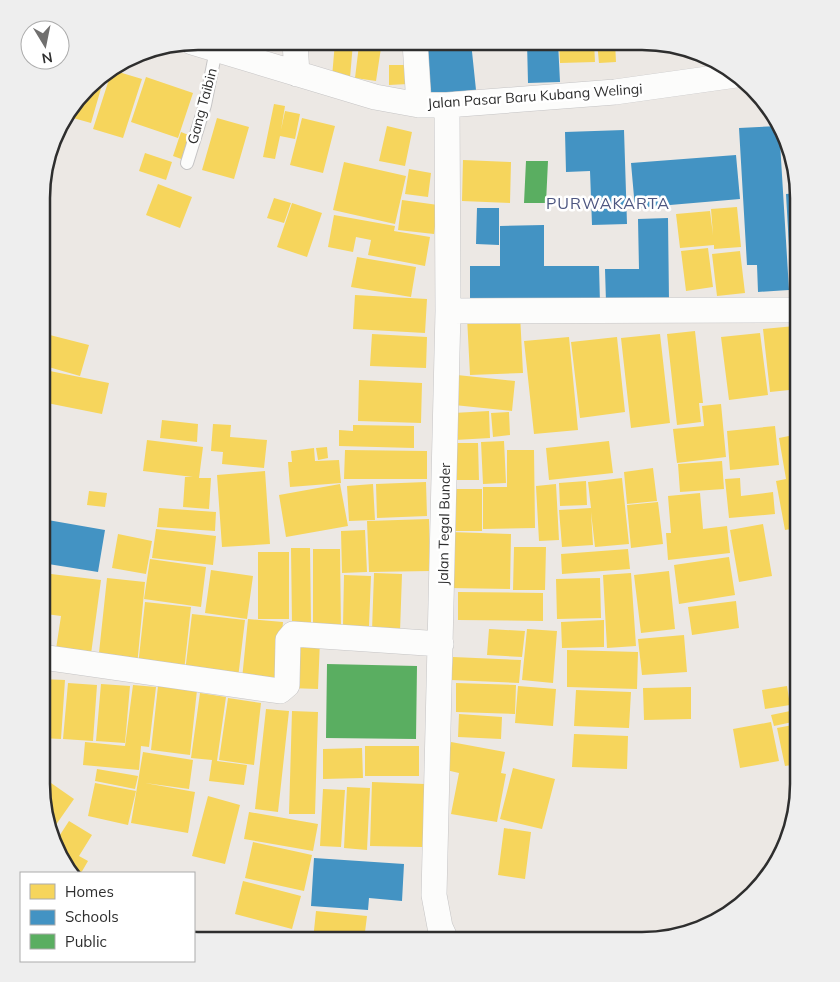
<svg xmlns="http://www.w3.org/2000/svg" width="840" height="982" font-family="Mulish,sans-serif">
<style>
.homes{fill:#f6d55c}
.schools{fill:#4393c3}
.public{fill:#5aae61}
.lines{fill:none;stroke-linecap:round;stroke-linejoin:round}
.service-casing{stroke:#c5c4c5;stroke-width:14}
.minor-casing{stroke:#c5c4c5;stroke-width:26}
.service{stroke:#fcfcfb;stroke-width:12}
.minor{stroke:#fcfcfb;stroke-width:25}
.labels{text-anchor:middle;stroke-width:5;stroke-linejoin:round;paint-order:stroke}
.street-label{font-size:14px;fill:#2e2e2e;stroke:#fff}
.quarter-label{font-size:16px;letter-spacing:1px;fill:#4d5680;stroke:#fff}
.rim{fill:none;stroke:#2e2e2e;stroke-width:2.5}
</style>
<rect width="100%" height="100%" fill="#ece8e4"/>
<path class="homes" d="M335,42L353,43L350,78L332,77Z
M559,42H594L595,62L560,63Z
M597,42H615L616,62L599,63Z
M359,45L381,48L376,81L355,78Z
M389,65H407L408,84L389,85Z
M112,70L142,79L123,138L93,129Z
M101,77L104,78L91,123L66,116L95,80Z
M146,77L193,93L178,138L131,122Z
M274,104L285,106L281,130L285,111L300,114L295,139L280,136L275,159L263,157Z
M217,118L249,127L234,179L202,170Z
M302,118L335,126L323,173L290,165Z
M387,126L412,132L405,166L379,161Z
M181,132L191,136L184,160L173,156Z
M145,153L172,162L166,180L139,171Z
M463,160L511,162L510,203L462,201Z
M344,162L406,176L395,224L333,210Z
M409,169L431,173L428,197L405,194Z
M158,184L192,197L180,228L146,215Z
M274,198L291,203L284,223L267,218Z
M402,200L438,205L434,234L398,230Z
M292,203L322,213L307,257L277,247Z
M737,207L741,247L714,249V245L680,248L676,214L710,211L713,235L711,209Z
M334,215L395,226L394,231L430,237L425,266L368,255L371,240L356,237L353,252L328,247Z
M708,248L713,287L686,291L681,251Z
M740,251L745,293L717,296L712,254Z
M357,257L416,267L411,297L351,287Z
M355,295L427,299L425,333L353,329Z
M520,314L523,373L470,375L467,317Z
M795,326L799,389L770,392L763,329Z
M695,331L703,403H699L701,422L677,425L667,334Z
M42,333L89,345L80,376L45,366L42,373Z
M760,333L768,395L729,400L721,337Z
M372,334L427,337L426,368L370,366Z
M660,334L670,423L631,428L621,338Z
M569,337L578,430L534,434L524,341Z
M617,337L625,412L580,418L571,342Z
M45,370L109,383L102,414L42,402Z
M457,375L515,381L512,411L454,405Z
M359,380L422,383L421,423L358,421Z
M721,404L726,457L677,463L673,429L704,426L702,406Z
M489,411L490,438L455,440L453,413Z
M509,412L510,435L493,437L491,413Z
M162,420L198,424L197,442L160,438Z
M213,424L231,425L230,437L267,440L264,468L222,464L223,452L211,451Z
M353,425L414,426V448L339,446V430L353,431Z
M775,426L779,465L730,470L727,431Z
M799,434V538H798L796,528L785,530L776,481L786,479L779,438Z
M147,440L203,447L199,478H211L209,509L183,507L185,477H193L143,471Z
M504,441L506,483L483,484L481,442Z
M609,441L613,473L549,480L546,448Z
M453,443H478L479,480H453Z
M327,447L328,458L318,460L316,448Z
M314,448L315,461L339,460L341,483L290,487L288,462H292L291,451Z
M345,450L427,451V479H344Z
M507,450H534L535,528L483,529V487H507Z
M722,461L724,489L680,492L678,464Z
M653,468L657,501L627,504L624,472Z
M265,471L270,544L222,547L217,475Z
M622,478L629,544L595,547L591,512L593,545L562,547L559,510L591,508L588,482Z
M740,478L741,496L773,492L775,514L729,518L725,479Z
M586,481L587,505L560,506L559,483Z
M426,482L427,516L377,518L376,484Z
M340,484L348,526L286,537L279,495Z
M373,484L375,520L349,521L347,486Z
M556,484L559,540L539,541L536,486Z
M452,489H482V531H452Z
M89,491L107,493L105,507L87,505Z
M700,493L703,529L727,526L730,553L668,560L666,533H671L668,496Z
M658,502L663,544L631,548L627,505Z
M159,508L216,512L215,531L157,527Z
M429,519L430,571L369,572L367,521Z
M763,524L772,576L739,582L730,530Z
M156,529L216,536L213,565L152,558Z
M365,530L367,572L342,573L341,531Z
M450,532L511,534L510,589L449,588Z
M118,534L152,541L146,574L112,568Z
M514,547H546L545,590H513Z
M291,548H310L311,623L292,624Z
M313,549H340L341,631H313Z
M628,549L630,569L562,574L561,554Z
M258,552H289V619H258Z
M729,557L735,595L679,604L674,565Z
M150,559L206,567L201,607L144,599Z
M211,570L253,576L247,619L205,613Z
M669,571L675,629L641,633L634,575Z
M374,573L402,574L400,632L372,631Z
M631,573L636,646L607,648L603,575Z
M51,574L101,580L91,654L56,649L61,616L46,614Z
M344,575L371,576L369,626H343Z
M107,578L145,582L137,666L98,662Z
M600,578L601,618L557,619L556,579Z
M458,592L543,593V621L458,620Z
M736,601L739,628L692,635L688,607Z
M145,602L191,607L184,671L138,666Z
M192,614L245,620L238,678L185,672Z
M248,619L283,622L278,682L242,679Z
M604,620V647L562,648L561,622Z
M489,629L525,631L522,657L487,655Z
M527,629L557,631L553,683L522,680Z
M684,635L687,672L642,675L638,639Z
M292,638L320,640L318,689L289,688Z
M567,650L638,652L637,689L567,687Z
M453,657L521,660L519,683L451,680Z
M41,679L65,680L61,739L41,738Z
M68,683L97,685L93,741L63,739Z
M456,683L516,685L515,714L456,712Z
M101,684L130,686L125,743L96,741Z
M133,685L156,687L149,747L141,746L139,770L83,765L85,742L125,746Z
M158,686L197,690L190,755L151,750Z
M518,686L556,689L553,726L515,723Z
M787,686L790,705L765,709L762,690Z
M691,687V719L644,720L643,688Z
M576,690L631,692L629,728L574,726Z
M200,693L226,697L217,761L247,765L244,785L209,781L212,760L191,758Z
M228,698L261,703L254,765L219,760Z
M266,709L289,711L278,812L255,809Z
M795,710L797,721L774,726L771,715Z
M292,711L318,712L315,814H289Z
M459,714L502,717L501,739L458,737Z
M771,722L779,761L740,768L733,729Z
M798,724V764L785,766L777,728Z
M574,734L628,736L627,769L572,767Z
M451,742L505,752L501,773L506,774L497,822L451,814L459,773L446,770Z
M365,746H419V776H365Z
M362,748L363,778L323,779V749Z
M143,752L193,760L189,789L145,783L195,792L188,833L131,823Z
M513,768L555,779L542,829L500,819Z
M97,769L138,776L135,789L95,781Z
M372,782L425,784L423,847L370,846Z
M51,783L74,799L53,829L44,794Z
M95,783L136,791L128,825L88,816Z
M347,787L370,788L367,850L344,848Z
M323,789L345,790L341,847L320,846Z
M208,796L240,805L225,864L192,856Z
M249,812L318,824L313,851L244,839Z
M69,821L92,835L79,856L88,861L81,873H73L62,863L56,841Z
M504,828L531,832L525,879L498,875Z
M253,842L312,855L304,891L245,878Z
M243,881L301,896L292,929L235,914Z
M316,911L367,916L364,940H313Z"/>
<path class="schools" d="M425,42H471L476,90L430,94Z
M527,42H558L560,82L528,83Z
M779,126L789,290L758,292L757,265H747L739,128Z
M624,130L627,224L592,225L590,171L566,172L565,132Z
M736,155L740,199L635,208L631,163Z
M798,193L799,264H790L786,194Z
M477,208H499V245L476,244Z
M668,218L669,301L606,302L605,269H639L638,219Z
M544,225V266H599L600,304L470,305V266H500V226Z
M790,268H799V296L792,297Z
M42,519L105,530L98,572L42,563Z
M314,858L404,864L402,901L369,898L368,910L311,906Z"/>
<path class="public" d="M526,161H548L546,203H524Z
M327,664L417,666L416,739L326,738Z"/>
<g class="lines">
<g class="service-casing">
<path id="service" d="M187,163L205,105L216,50"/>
</g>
<g class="minor-casing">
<path id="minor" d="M192,42L375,97L419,105H447L615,92L736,75
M295,42L297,74
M415,42L419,105
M448,311L799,310
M42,657L280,691L287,685L288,640L293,634L441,644
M446,940L440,927L434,895L448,311L447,105"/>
</g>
<use href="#service" class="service"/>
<use href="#minor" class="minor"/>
</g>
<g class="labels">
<g class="street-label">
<text transform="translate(535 96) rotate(-4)" y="5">Jalan Pasar Baru Kubang Welingi</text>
<text transform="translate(202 106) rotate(-75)" y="5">Gang Taibin</text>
<text transform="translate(444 524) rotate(-89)" y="5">Jalan Tegal Bunder</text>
</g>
<g class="quarter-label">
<text x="608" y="209">PURWAKARTA</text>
</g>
</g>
<path d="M0 0H840V982H0ZM198 50H642A148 148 0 0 1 790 198V784A148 148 0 0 1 642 932H198A148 148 0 0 1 50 784V198A148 148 0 0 1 198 50Z" fill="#eee" fill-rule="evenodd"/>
<path class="rim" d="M198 50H642A148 148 0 0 1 790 198V784A148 148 0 0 1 642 932H198A148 148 0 0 1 50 784V198A148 148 0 0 1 198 50Z"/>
<rect x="20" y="872" width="175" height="90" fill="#ffffff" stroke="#ababab"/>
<rect x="30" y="884" width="25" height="15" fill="#f6d55c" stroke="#ababab"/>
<text x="65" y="897" font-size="15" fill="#2e2e2e">Homes</text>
<rect x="30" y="910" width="25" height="15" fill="#4393c3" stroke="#ababab"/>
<text x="65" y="922" font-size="15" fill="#2e2e2e">Schools</text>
<rect x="30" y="934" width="25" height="15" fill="#5aae61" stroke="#ababab"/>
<text x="65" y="947" font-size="15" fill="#2e2e2e">Public</text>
<g transform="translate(45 45) rotate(170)"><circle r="24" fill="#ffffff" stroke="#ababab"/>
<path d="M0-4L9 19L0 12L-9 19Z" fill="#706f6e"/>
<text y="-8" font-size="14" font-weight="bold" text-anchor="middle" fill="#2e2e2e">N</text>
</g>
</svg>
